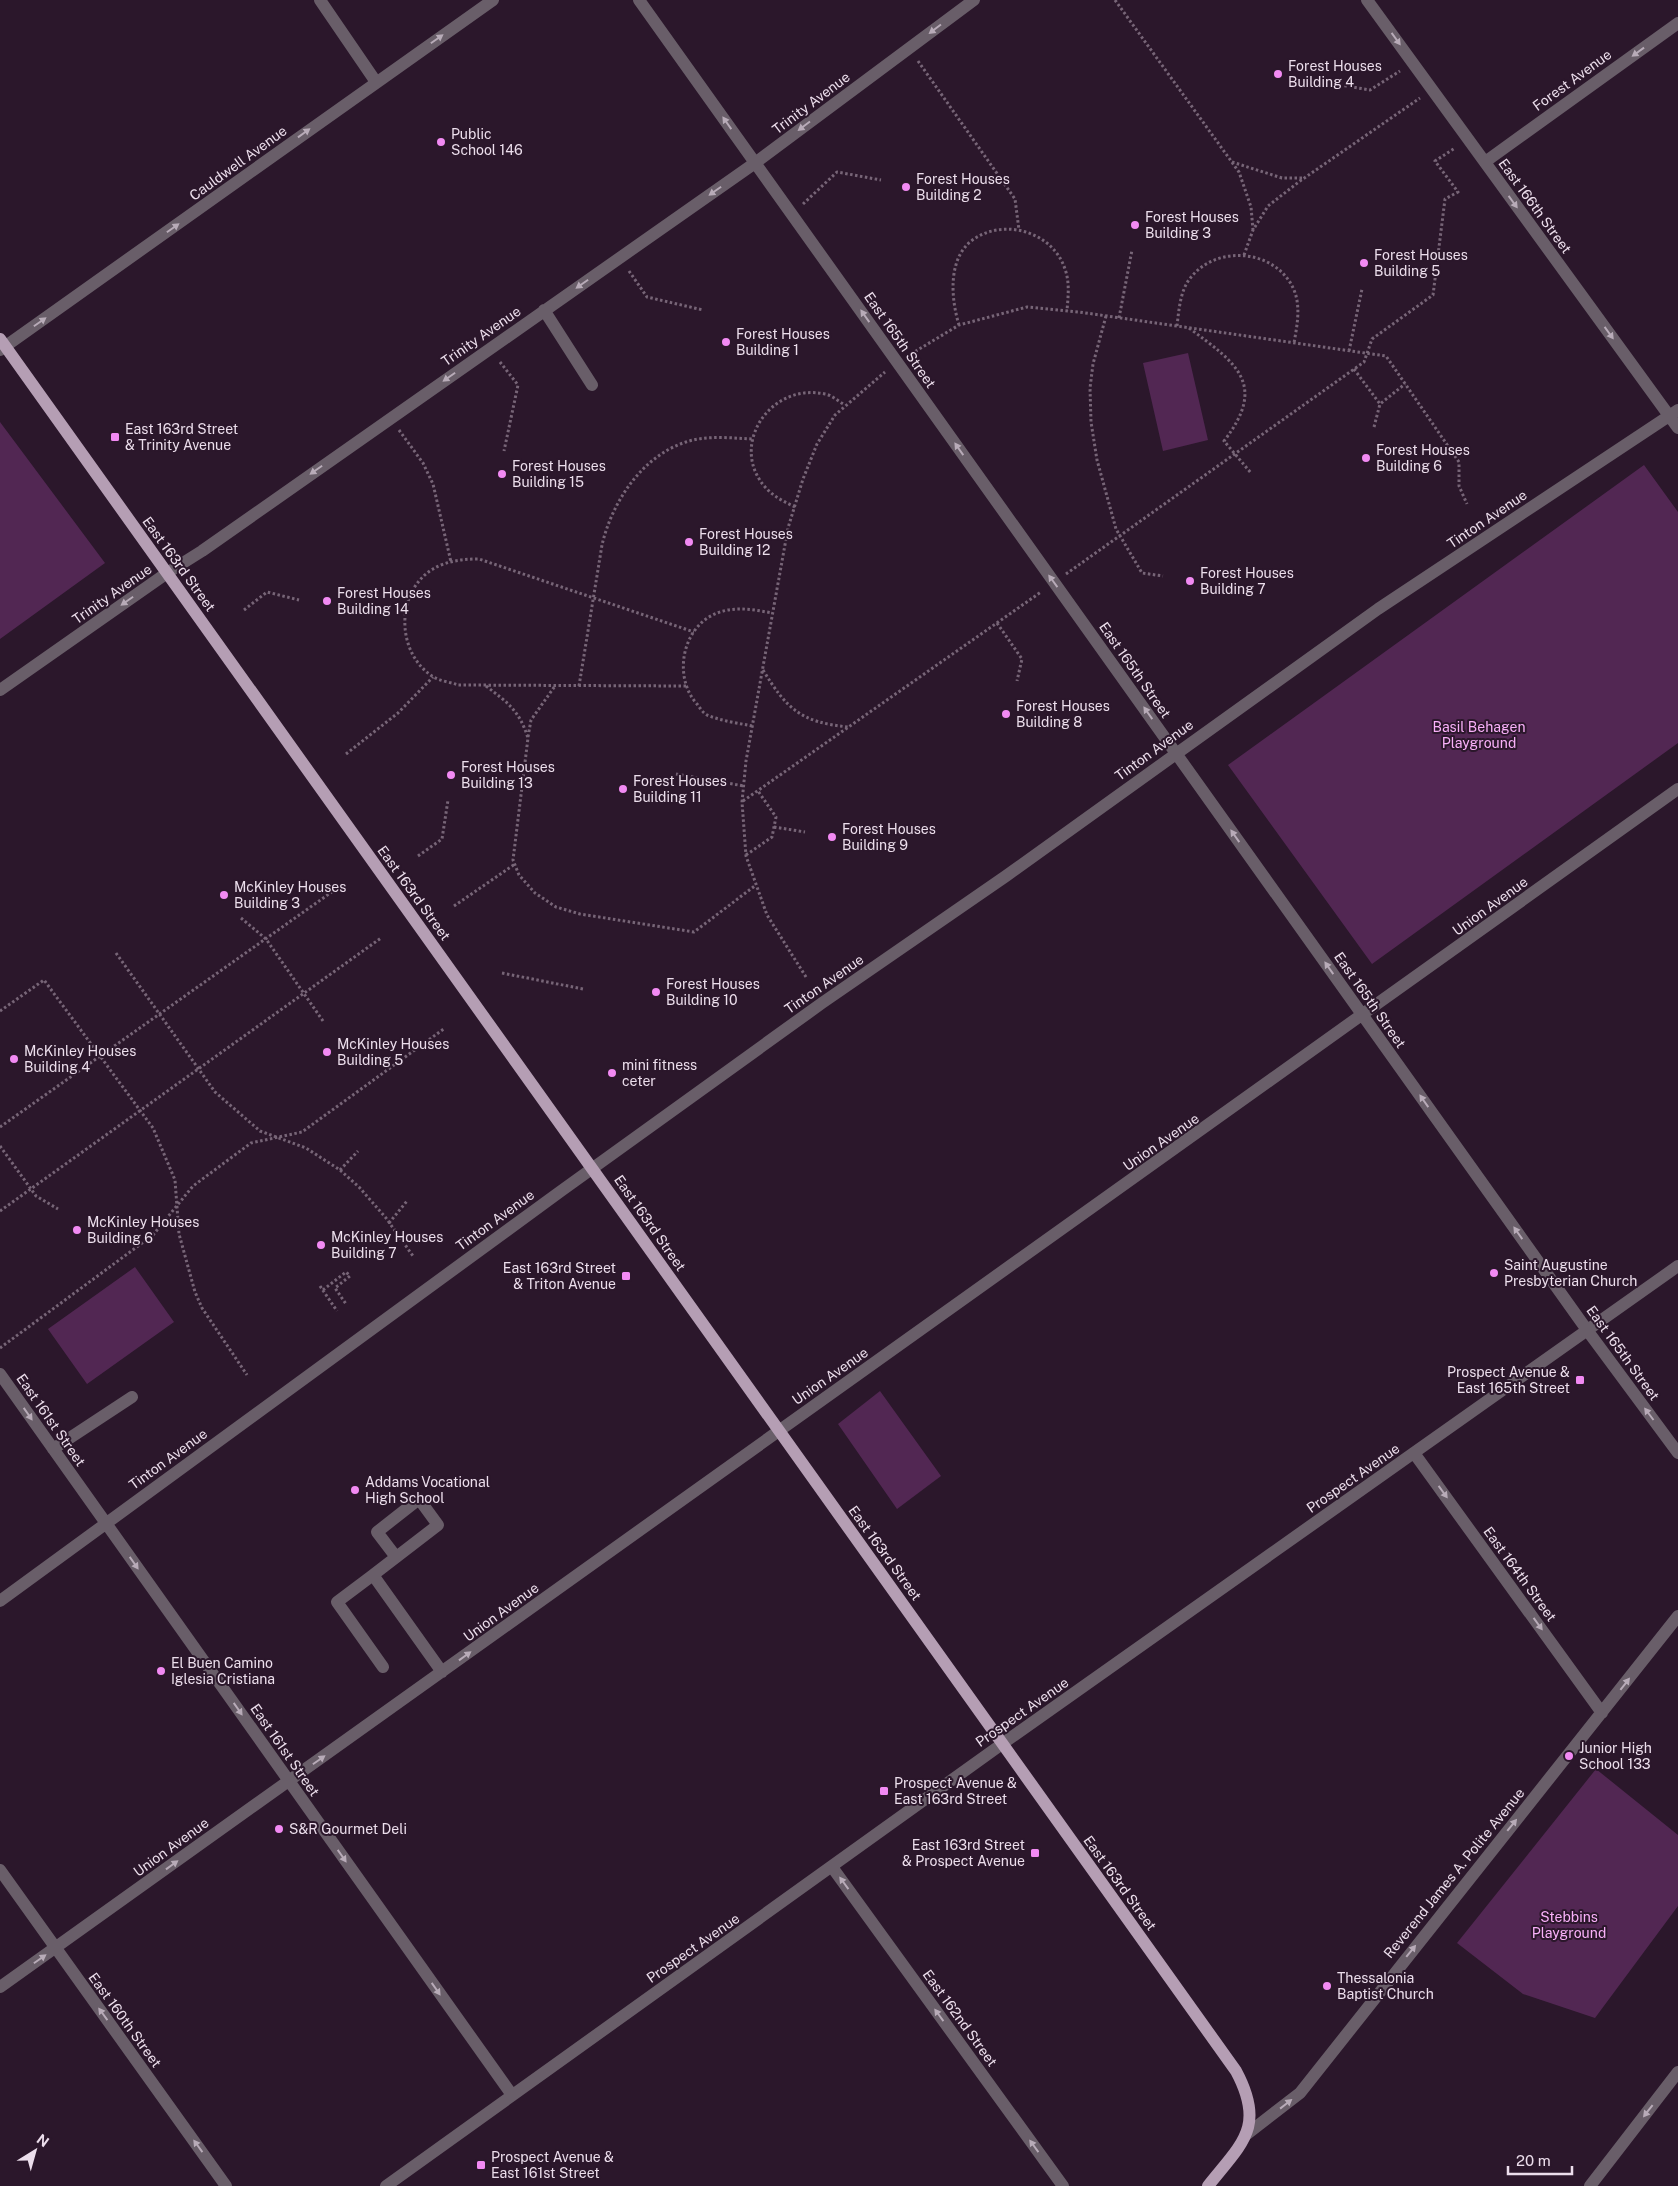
<svg xmlns="http://www.w3.org/2000/svg" width="1678" height="2186" font-family="'Public Sans',sans-serif">
<style>
.green{fill:#522753}
.lines{fill:none;stroke-linecap:round;stroke-linejoin:round}
.path{stroke:#776577;stroke-width:3;stroke-dasharray:2.5 2.5;stroke-linecap:butt}
.minor{stroke:#695e69;stroke-width:12}
.major{stroke:#b59eb4;stroke-width:12}
.oneway{fill:#b8abb8}
.poi-dot{fill:#f28af3;stroke:#2b172b;stroke-width:2}
.labels{text-anchor:middle;stroke-width:4;stroke-linejoin:round;paint-order:stroke}
.poi-label{font-size:14px;fill:#ecdeec;stroke:#2b172b;text-anchor:start}
.street-label{font-size:14px;fill:#ecdeec;stroke:#2b172b}
.park-label{font-size:14px;fill:#f9b0f9;stroke:#2b172b}
</style>
<rect width="100%" height="100%" fill="#2b172b"/>
<path class="green" d="M1188,353L1208,440L1163,451L1143,363Z
M0,422L105,563L0,639Z
M1644,465L1678,512V743L1372,964L1228,765Z
M135,1267L174,1322L87,1384L48,1329Z
M880,1391L941,1476L897,1509L838,1424Z
M1596,1769L1678,1835V1906L1595,2018L1523,1994L1457,1943Z"/>
<g class="lines">
<path class="path" d="M1115,0L1239,172L1251,207L1253,230
M918,61L1015,199L1019,230
M1305,79L1370,90L1400,71
M1232,162L1282,178H1303
M803,204L837,172L881,180
M1244,255L1253,230L1268,206L1300,181L1420,98
M629,271L647,297L703,310
M1106,316L1093,364L1090,388L1091,422L1097,460L1116,529L1142,573L1163,576
M1119,318L1132,250
M959,325C951,299 947,257 974,239C1005,218 1053,232 1065,269C1070,283 1068,297 1067,311
M1177,326C1179,310 1180,289 1192,276C1219,244 1277,250 1294,290C1301,307 1297,326 1294,343
M1189,328C1236,363 1268,384 1224,441L1251,473
M1349,351L1362,289
M911,354L959,325L1027,307L1079,312L1386,356L1459,462V486L1467,504
M500,362L518,385L504,451
M1354,369L1380,404L1405,384
M1374,427L1380,404
M399,430L423,463L433,484L451,562
M795,507C785,502 774,497 766,488C728,447 769,382 825,394C832,395 839,402 845,405
M1066,574L1364,362L1372,339L1433,295L1445,199L1458,192L1435,161L1455,148
M244,610L267,592L299,600
M997,623L1022,659L1017,681
M763,670C787,709 800,722 848,727
M486,686C508,703 519,710 528,738L513,860L519,875L535,893L556,907L580,914L694,932L756,885
M579,686L602,545C612,502 642,456 686,442C707,435 731,438 752,439
M686,686L458,685C450,682 439,681 432,676C393,650 396,583 441,565C454,560 466,559 479,559L694,632
M752,726C738,723 721,721 707,715C703,713 700,708 697,704C675,680 680,635 709,617C729,605 751,609 772,613
M528,737L531,720L555,686
M346,754L398,713L433,677
M676,774L744,786
M743,801L1041,592
M774,827L805,832
M746,855L772,837L776,817L758,791
M418,856L442,839L448,800
M454,906L515,864
M241,918L266,939L323,1021
M116,953L215,1092L260,1131L306,1148L340,1170L359,1187L386,1218L413,1256
M502,973L583,989
M806,977L767,915L746,856L742,802L746,761L788,528L803,479L817,444L835,415L885,372
M0,1011L44,980L153,1128L175,1180L179,1234L195,1292L202,1308L247,1375
M0,1127L343,884
M0,1146L36,1196L58,1209
M340,1170L358,1151
M0,1211L381,938
M389,1223L407,1201
M320,1286L337,1311
M323,1290L346,1272L350,1276L335,1288L346,1304
M0,1348L153,1235L193,1186L251,1143L302,1132L445,1028"/>
<path class="minor" d="M320,0L376,82
M639,0L1587,1330L1678,1453
M1367,0L1678,428
M1485,162L1678,23
M544,310L592,385
M0,350L493,0
M0,690L167,573L202,551L755,163L974,0
M0,1374L512,2095
M53,1449L132,1397
M1414,1453L1602,1713
M373,1575L438,1525L419,1499L377,1532L396,1557
M0,1601L561,1191L822,1003L1006,876L1378,609L1678,410
M383,1667L337,1602L373,1575L442,1672
M832,1867L1063,2186
M0,1870L226,2186
M0,1987L1678,789
M1247,2134L1300,2093L1678,1616
M386,2186L1002,1744L1678,1266
M1590,2186L1678,2072"/>
<path class="major" d="M0,339L1236,2071C1266,2127 1242,2143 1208,2186"/>
</g>
<defs><path id="oneway-solid" d="M-6-.8H1V-3.2L6.5 0L1 3.2V.8H-6Z" transform="scale(1.25)"/></defs>
<g class="oneway">
<use href="#oneway-solid" transform="translate(935 29) rotate(143)"/>
<use href="#oneway-solid" transform="translate(437 39) rotate(-35)"/>
<use href="#oneway-solid" transform="translate(1396 39) rotate(54)"/>
<use href="#oneway-solid" transform="translate(1638 52) rotate(144)"/>
<use href="#oneway-solid" transform="translate(727 123) rotate(-125)"/>
<use href="#oneway-solid" transform="translate(804 126) rotate(143)"/>
<use href="#oneway-solid" transform="translate(304 133) rotate(-36)"/>
<use href="#oneway-solid" transform="translate(715 191) rotate(145)"/>
<use href="#oneway-solid" transform="translate(1513 202) rotate(54)"/>
<use href="#oneway-solid" transform="translate(173 228) rotate(-35)"/>
<use href="#oneway-solid" transform="translate(582 284) rotate(145)"/>
<use href="#oneway-solid" transform="translate(865 316) rotate(-125)"/>
<use href="#oneway-solid" transform="translate(40 322) rotate(-35)"/>
<use href="#oneway-solid" transform="translate(1609 333) rotate(54)"/>
<use href="#oneway-solid" transform="translate(449 377) rotate(145)"/>
<use href="#oneway-solid" transform="translate(959 449) rotate(-125)"/>
<use href="#oneway-solid" transform="translate(316 470) rotate(145)"/>
<use href="#oneway-solid" transform="translate(1053 581) rotate(-126)"/>
<use href="#oneway-solid" transform="translate(127 601) rotate(145)"/>
<use href="#oneway-solid" transform="translate(1148 713) rotate(-125)"/>
<use href="#oneway-solid" transform="translate(1235 836) rotate(-125)"/>
<use href="#oneway-solid" transform="translate(1329 968) rotate(-125)"/>
<use href="#oneway-solid" transform="translate(1424 1101) rotate(-125)"/>
<use href="#oneway-solid" transform="translate(1518 1233) rotate(-125)"/>
<use href="#oneway-solid" transform="translate(28 1414) rotate(55)"/>
<use href="#oneway-solid" transform="translate(1649 1414) rotate(-127)"/>
<use href="#oneway-solid" transform="translate(1443 1492) rotate(54)"/>
<use href="#oneway-solid" transform="translate(134 1563) rotate(55)"/>
<use href="#oneway-solid" transform="translate(1538 1624) rotate(54)"/>
<use href="#oneway-solid" transform="translate(465 1656) rotate(-36)"/>
<use href="#oneway-solid" transform="translate(1625 1684) rotate(-52)"/>
<use href="#oneway-solid" transform="translate(238 1709) rotate(55)"/>
<use href="#oneway-solid" transform="translate(319 1760) rotate(-35)"/>
<use href="#oneway-solid" transform="translate(1512 1825) rotate(-51)"/>
<use href="#oneway-solid" transform="translate(342 1856) rotate(55)"/>
<use href="#oneway-solid" transform="translate(172 1865) rotate(-36)"/>
<use href="#oneway-solid" transform="translate(844 1883) rotate(-126)"/>
<use href="#oneway-solid" transform="translate(1411 1951) rotate(-51)"/>
<use href="#oneway-solid" transform="translate(40 1959) rotate(-35)"/>
<use href="#oneway-solid" transform="translate(436 1989) rotate(55)"/>
<use href="#oneway-solid" transform="translate(103 2014) rotate(-126)"/>
<use href="#oneway-solid" transform="translate(939 2015) rotate(-126)"/>
<use href="#oneway-solid" transform="translate(1286 2104) rotate(-38)"/>
<use href="#oneway-solid" transform="translate(1648 2111) rotate(128)"/>
<use href="#oneway-solid" transform="translate(198 2146) rotate(-126)"/>
<use href="#oneway-solid" transform="translate(1034 2146) rotate(-126)"/>
</g>
<g class="poi-dot">
<circle cx="1278" cy="74" r="5"/>
<circle cx="441" cy="142" r="5"/>
<circle cx="906" cy="187" r="5"/>
<circle cx="1135" cy="225" r="5"/>
<circle cx="1364" cy="263" r="5"/>
<circle cx="726" cy="342" r="5"/>
<rect x="110" y="432" width="10" height="10" rx="2.5"/>
<circle cx="1366" cy="458" r="5"/>
<circle cx="502" cy="474" r="5"/>
<circle cx="689" cy="542" r="5"/>
<circle cx="1190" cy="581" r="5"/>
<circle cx="327" cy="601" r="5"/>
<circle cx="1006" cy="714" r="5"/>
<circle cx="451" cy="775" r="5"/>
<circle cx="623" cy="789" r="5"/>
<circle cx="832" cy="837" r="5"/>
<circle cx="224" cy="895" r="5"/>
<circle cx="656" cy="992" r="5"/>
<circle cx="327" cy="1052" r="5"/>
<circle cx="14" cy="1059" r="5"/>
<circle cx="612" cy="1073" r="5"/>
<circle cx="77" cy="1230" r="5"/>
<circle cx="321" cy="1245" r="5"/>
<circle cx="1494" cy="1273" r="5"/>
<rect x="621" y="1271" width="10" height="10" rx="2.5"/>
<rect x="1575" y="1375" width="10" height="10" rx="2.5"/>
<circle cx="355" cy="1490" r="5"/>
<circle cx="161" cy="1671" r="5"/>
<circle cx="1569" cy="1756" r="5"/>
<rect x="879" y="1786" width="10" height="10" rx="2.5"/>
<circle cx="279" cy="1829" r="5"/>
<rect x="1030" y="1848" width="10" height="10" rx="2.5"/>
<circle cx="1327" cy="1986" r="5"/>
<rect x="476" y="2160" width="10" height="10" rx="2.5"/>
</g>
<g class="labels">
<g class="poi-label">
<text x="1288" y="71">Forest Houses<tspan x="1288" dy="16">Building 4</tspan></text>
<text x="451" y="139">Public<tspan x="451" dy="16">School 146</tspan></text>
<text x="916" y="184">Forest Houses<tspan x="916" dy="16">Building 2</tspan></text>
<text x="1145" y="222">Forest Houses<tspan x="1145" dy="16">Building 3</tspan></text>
<text x="1374" y="260">Forest Houses<tspan x="1374" dy="16">Building 5</tspan></text>
<text x="736" y="339">Forest Houses<tspan x="736" dy="16">Building 1</tspan></text>
<text x="125" y="434">East 163rd Street<tspan x="125" dy="16">&amp; Trinity Avenue</tspan></text>
<text x="1376" y="455">Forest Houses<tspan x="1376" dy="16">Building 6</tspan></text>
<text x="512" y="471">Forest Houses<tspan x="512" dy="16">Building 15</tspan></text>
<text x="699" y="539">Forest Houses<tspan x="699" dy="16">Building 12</tspan></text>
<text x="1200" y="578">Forest Houses<tspan x="1200" dy="16">Building 7</tspan></text>
<text x="337" y="598">Forest Houses<tspan x="337" dy="16">Building 14</tspan></text>
<text x="1016" y="711">Forest Houses<tspan x="1016" dy="16">Building 8</tspan></text>
<text x="461" y="772">Forest Houses<tspan x="461" dy="16">Building 13</tspan></text>
<text x="633" y="786">Forest Houses<tspan x="633" dy="16">Building 11</tspan></text>
<text x="842" y="834">Forest Houses<tspan x="842" dy="16">Building 9</tspan></text>
<text x="234" y="892">McKinley Houses<tspan x="234" dy="16">Building 3</tspan></text>
<text x="666" y="989">Forest Houses<tspan x="666" dy="16">Building 10</tspan></text>
<text x="337" y="1049">McKinley Houses<tspan x="337" dy="16">Building 5</tspan></text>
<text x="24" y="1056">McKinley Houses<tspan x="24" dy="16">Building 4</tspan></text>
<text x="622" y="1070">mini fitness<tspan x="622" dy="16">ceter</tspan></text>
<text x="87" y="1227">McKinley Houses<tspan x="87" dy="16">Building 6</tspan></text>
<text x="331" y="1242">McKinley Houses<tspan x="331" dy="16">Building 7</tspan></text>
<text x="1504" y="1270">Saint Augustine<tspan x="1504" dy="16">Presbyterian Church</tspan></text>
<text x="616" y="1273" text-anchor="end">East 163rd Street<tspan x="616" dy="16">&amp; Triton Avenue</tspan></text>
<text x="1570" y="1377" text-anchor="end">Prospect Avenue &amp;<tspan x="1570" dy="16">East 165th Street</tspan></text>
<text x="365" y="1487">Addams Vocational<tspan x="365" dy="16">High School</tspan></text>
<text x="171" y="1668">El Buen Camino<tspan x="171" dy="16">Iglesia Cristiana</tspan></text>
<text x="1579" y="1753">Junior High<tspan x="1579" dy="16">School 133</tspan></text>
<text x="894" y="1788">Prospect Avenue &amp;<tspan x="894" dy="16">East 163rd Street</tspan></text>
<text x="289" y="1834">S&amp;R Gourmet Deli</text>
<text x="1025" y="1850" text-anchor="end">East 163rd Street<tspan x="1025" dy="16">&amp; Prospect Avenue</tspan></text>
<text x="1337" y="1983">Thessalonia<tspan x="1337" dy="16">Baptist Church</tspan></text>
<text x="491" y="2162">Prospect Avenue &amp;<tspan x="491" dy="16">East 161st Street</tspan></text>
</g>
<g class="street-label">
<text transform="translate(1572 80) rotate(-36)" y="5">Forest Avenue</text>
<text transform="translate(811 103) rotate(-37)" y="5">Trinity Avenue</text>
<text transform="translate(238 163) rotate(-36)" y="5">Cauldwell Avenue</text>
<text transform="translate(1535 206) rotate(54)" y="5">East 166th Street</text>
<text transform="translate(481 336) rotate(-35)" y="5">Trinity Avenue</text>
<text transform="translate(900 340) rotate(55)" y="5">East 165th Street</text>
<text transform="translate(1487 519) rotate(-34)" y="5">Tinton Avenue</text>
<text transform="translate(179 564) rotate(54)" y="5">East 163rd Street</text>
<text transform="translate(112 594) rotate(-35)" y="5">Trinity Avenue</text>
<text transform="translate(1135 670) rotate(55)" y="5">East 165th Street</text>
<text transform="translate(1154 750) rotate(-36)" y="5">Tinton Avenue</text>
<text transform="translate(414 893) rotate(54)" y="5">East 163rd Street</text>
<text transform="translate(1490 906) rotate(-36)" y="5">Union Avenue</text>
<text transform="translate(824 984) rotate(-35)" y="5">Tinton Avenue</text>
<text transform="translate(1370 1000) rotate(55)" y="5">East 165th Street</text>
<text transform="translate(1161 1142) rotate(-35)" y="5">Union Avenue</text>
<text transform="translate(495 1220) rotate(-36)" y="5">Tinton Avenue</text>
<text transform="translate(650 1223) rotate(55)" y="5">East 163rd Street</text>
<text transform="translate(1623 1353) rotate(54)" y="5">East 165th Street</text>
<text transform="translate(830 1376) rotate(-35)" y="5">Union Avenue</text>
<text transform="translate(51 1420) rotate(55)" y="5">East 161st Street</text>
<text transform="translate(168 1459) rotate(-36)" y="5">Tinton Avenue</text>
<text transform="translate(1353 1478) rotate(-35)" y="5">Prospect Avenue</text>
<text transform="translate(885 1553) rotate(54)" y="5">East 163rd Street</text>
<text transform="translate(1520 1574) rotate(54)" y="5">East 164th Street</text>
<text transform="translate(501 1612) rotate(-36)" y="5">Union Avenue</text>
<text transform="translate(1022 1712) rotate(-35)" y="5">Prospect Avenue</text>
<text transform="translate(285 1750) rotate(55)" y="5">East 161st Street</text>
<text transform="translate(171 1847) rotate(-36)" y="5">Union Avenue</text>
<text transform="translate(1454 1873) rotate(-51)" y="5">Reverend James A. Polite Avenue</text>
<text transform="translate(1120 1883) rotate(54)" y="5">East 163rd Street</text>
<text transform="translate(693 1948) rotate(-35)" y="5">Prospect Avenue</text>
<text transform="translate(960 2018) rotate(54)" y="5">East 162nd Street</text>
<text transform="translate(125 2020) rotate(54)" y="5">East 160th Street</text>
</g>
<g class="park-label">
<text x="1479" y="732">Basil Behagen<tspan x="1479" dy="16">Playground</tspan></text>
<text x="1569" y="1922">Stebbins<tspan x="1569" dy="16">Playground</tspan></text>
</g>
</g>
<g transform="translate(35 2151) rotate(37)" stroke="#2b172b" stroke-width="4" paint-order="stroke">
<path d="M0-4L9 19L0 12L-9 19Z" fill="#ecdeec"/>
<text y="-8" font-size="14" font-weight="bold" text-anchor="middle" fill="#ecdeec">N</text>
</g>
<path d="M1508 2166v8h64v-8" fill="none" stroke="#ecdeec" stroke-width="2.5"/>
<text x="1516" y="2166" font-size="15" fill="#ecdeec" stroke="#2b172b" stroke-width="4" paint-order="stroke">20 m</text>
</svg>
